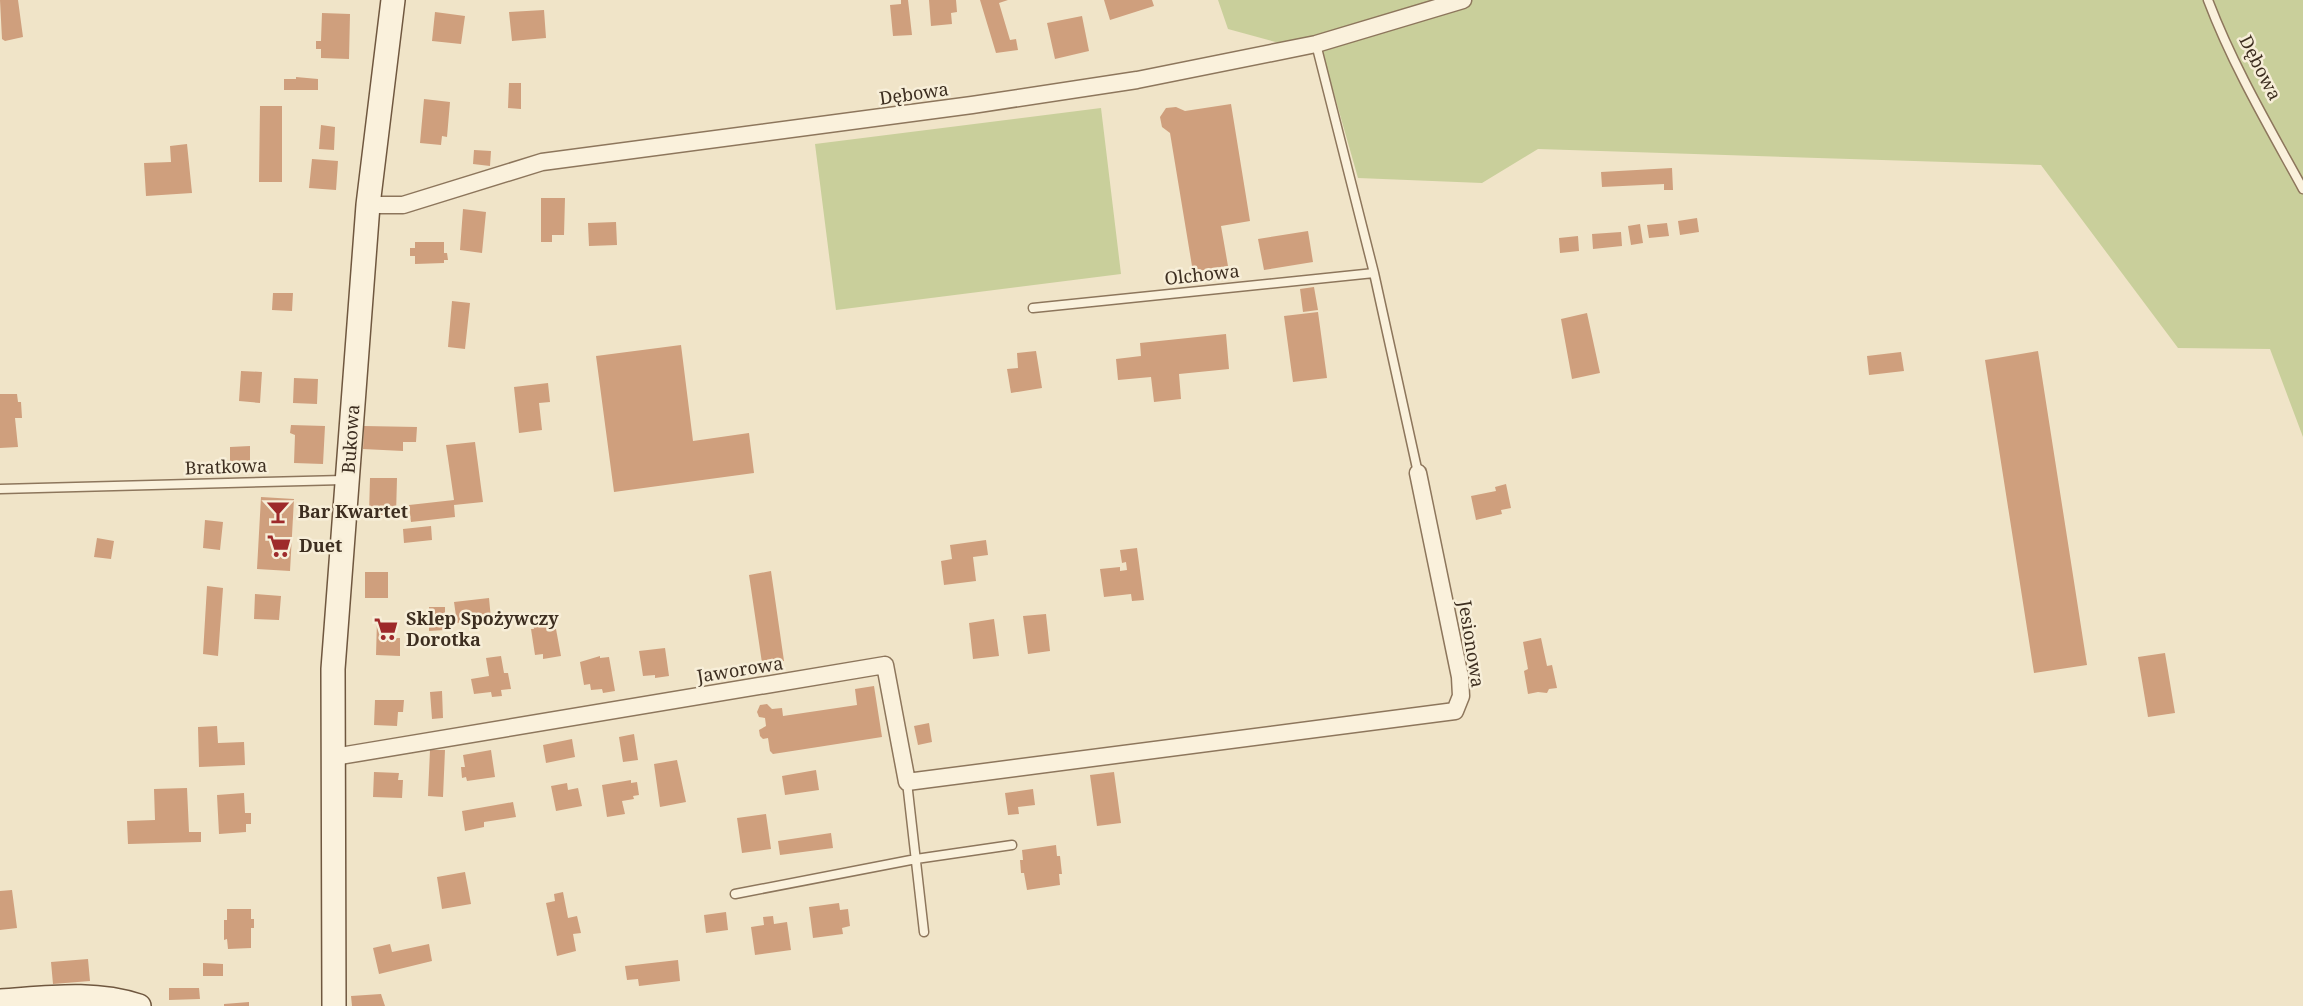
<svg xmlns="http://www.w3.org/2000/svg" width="2303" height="1006" font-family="'Noto Serif',serif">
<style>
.green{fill:#c9cf9b}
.building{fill:#cf9f7d}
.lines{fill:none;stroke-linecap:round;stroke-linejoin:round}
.lane-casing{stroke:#8d765c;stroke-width:11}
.street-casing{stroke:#8d765c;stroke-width:19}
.secondary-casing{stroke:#6f573f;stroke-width:26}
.lane{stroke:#faf1dc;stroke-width:8}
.street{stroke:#faf1dc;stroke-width:16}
.secondary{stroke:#faf1dc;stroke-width:23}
.labels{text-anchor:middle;stroke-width:5;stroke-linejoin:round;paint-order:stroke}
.street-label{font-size:18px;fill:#3d2e20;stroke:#f7eed8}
.poi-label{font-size:18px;font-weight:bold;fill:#3d2e20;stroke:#f7eed8;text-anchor:start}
</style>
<rect width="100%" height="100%" fill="#f0e4c8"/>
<path class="green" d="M1218,0H2303V437L2270,349L2178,348L2041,165L1538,149L1482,183L1358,178L1323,55L1228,29Z
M1101,108L1121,274L836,310L815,144Z"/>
<path class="building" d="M0,0H18L23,37L5,41L2,39Z
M901,0H908L912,35L893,36L890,5L901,4Z
M929,0H956L957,12L951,13L952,24L931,26Z
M980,0H1008L999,3L1010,40L1016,39L1018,50L996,53Z
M1104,0H1152L1154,6L1110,20Z
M544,10L546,38L512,41L509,12Z
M435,12L465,16L461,44L432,41Z
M322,13L350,14L349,59L321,58V49H316V41H321Z
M1082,16L1089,51L1055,59L1047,23Z
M296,77L318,79V90H284V79H296Z
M509,83H521V109L508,108Z
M424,99L450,102L447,137L442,136L441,145L420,143Z
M1231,104L1250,221L1221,226L1228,266L1193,272L1170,133L1162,127L1160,117L1166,108L1176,107L1185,111Z
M260,106H282V182H259Z
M321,125L335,127L334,150L319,149Z
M187,144L192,193L146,196L144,163L171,162L170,146Z
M474,150L491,151L490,166L473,164Z
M312,159L338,161L336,190L309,188Z
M1672,168L1673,190H1664V184L1602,187L1601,172Z
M541,198H565L564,235H552V242H541Z
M463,209L486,212L482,253L460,250Z
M1697,218L1699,232L1680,235L1678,221Z
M616,222L617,245L589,246L588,223Z
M1667,223L1669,236L1649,238L1647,225Z
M1640,224L1643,243L1631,245L1628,226Z
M1308,231L1313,262L1264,270L1258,239Z
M1621,232L1622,246L1593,249L1592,234Z
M1578,236L1579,251L1560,253L1559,238Z
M415,242H444V253H447L448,260H444V263L415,264V256H410V248H415Z
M1314,287L1318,310L1303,312L1300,289Z
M273,293H293L292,311L272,310Z
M452,301L470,303L465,349L448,347Z
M1318,312L1327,378L1293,382L1284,316Z
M1587,313L1600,373L1572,379L1561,319Z
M1226,334L1229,369L1179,374L1181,399L1154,402L1151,377L1118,380L1116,359L1141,356L1140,343Z
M681,345L693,441L749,433L754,473L614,492L596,356Z
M1036,351L1042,388L1011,393L1007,369L1018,368L1017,353Z
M2038,351L2087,665L2034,673L1985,360Z
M1901,352L1904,371L1869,375L1867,356Z
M241,371L262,372L260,403L239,401Z
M294,378L318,379L317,404L293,403Z
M548,383L550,402L539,403L542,430L519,433L514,387Z
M0,394H17L18,402H21L22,418H15L18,447L0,448Z
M291,425L325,426L323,464L294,463L295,435L290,433Z
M364,426L417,427L416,442H403V451L363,449Z
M475,442L483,502L454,505L455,517L411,522L409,505L454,500L446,445Z
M250,446V467H230V447Z
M370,478H397L396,515H369Z
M1506,484L1511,508L1501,510L1502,514L1476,520L1471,496L1496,491L1495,487Z
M261,497L294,499L290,571L257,569Z
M205,520L223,522L220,550L203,548Z
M431,526L432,540L404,543L403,529Z
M97,538L114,541L111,559L94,557Z
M986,540L988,555L973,557L976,581L944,585L941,561L952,559L950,545Z
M1137,548L1144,600L1132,601L1131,594L1104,597L1100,569L1120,567V571L1127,570L1126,562L1122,563L1120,550Z
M771,571L784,661L762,663L749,575Z
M365,572H388V598H365Z
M207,586L223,588L218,656L203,654Z
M255,594L281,596L279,620L254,619Z
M489,598L491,619L457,623L454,602Z
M429,607H445V630L429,631Z
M1046,614L1050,651L1028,654L1023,616Z
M549,615L551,627H549V630L556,629L561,656L543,659V654L535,655L531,629H534L532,618Z
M994,619L999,656L973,659L969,623Z
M377,620L395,621V638H400V656L376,655Z
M1541,638L1547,666L1552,665L1557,688L1549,689L1547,693L1538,692L1528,694L1524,671L1528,669L1523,642Z
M665,648L669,676L655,678V675L643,676L639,651Z
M2165,653L2175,713L2148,717L2138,657Z
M501,656L504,673H508L511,689L501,690L502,696L492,697L491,692L474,694L471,679L489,676L486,658Z
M600,656V658L609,657L615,691L603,693L602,689L591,690L590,684L584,685L580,662Z
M874,686L882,737L773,754L770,751L768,738L763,739L760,736L759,730L766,726L765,718L759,717L757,712L760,705L767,704L772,709L782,708L783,716L857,705L855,689Z
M442,691L443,718L432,719L430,692Z
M375,700H404L403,712H398L397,726L374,725Z
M929,723L932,742L918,745L914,726Z
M217,726L218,743L244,742L245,765L199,767L198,727Z
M634,734L638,760L623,762L619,737Z
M572,739L575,757L546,763L543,745Z
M430,750H445L443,797L428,796Z
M491,750L495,777L467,781L466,777L462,778L461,767H465L463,755Z
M677,760L686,802L660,807L654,764Z
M816,770L819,790L785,795L782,776Z
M374,772L399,773L398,780H403L402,798L373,797Z
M1114,772L1121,823L1097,826L1090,775Z
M631,780V783L637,782L639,795L633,796L634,799L622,801L625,814L607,817L602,785Z
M567,783L568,790L578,788L582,806L556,811L551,786Z
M187,788L189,832H201V842L128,844L127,821L155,820L154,789Z
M1033,789L1035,805L1018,807L1019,814L1008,815L1005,793Z
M244,793L245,813H251V824H246V832L219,834L217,795Z
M513,802L516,817L484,822V827L465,831L462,811Z
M766,814L771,849L742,853L737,818Z
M831,833L833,848L780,855L778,841Z
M1056,845L1057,856H1060L1062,874H1059L1060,885L1027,890L1024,873H1021L1020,860H1023L1022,850Z
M465,872L471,904L442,909L437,877Z
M12,890L17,928L0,930V891Z
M563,892L568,918L577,916L581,933L573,934L576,951L557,956L546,903L555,901L554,894Z
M839,903L840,910L848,909L850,926L842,928L843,934L813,938L809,907Z
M227,909H251V919H254V928H251V948L228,949L227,939L224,940V920H227Z
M726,912L728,930L706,933L704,915Z
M773,916L774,924L787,922L791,950L755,955L751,927L764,925L763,917Z
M390,944L392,952L429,944L432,961L379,974L373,948Z
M88,959L90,981L53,984L51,962Z
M678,960L680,981L639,986L638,979L627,980L625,966Z
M203,963L223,964V976H203Z
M169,988H199L200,999L169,1000Z
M381,994L385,1006H352L351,996Z
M249,1002V1006H224V1004Z"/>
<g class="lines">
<g class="lane-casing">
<path id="lane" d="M2208,0C2233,66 2269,127 2303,189
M1316,44L1374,273L1418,473
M1033,308L1374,273
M0,489L343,480
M907,782L924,932
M735,894L916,859L1012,845"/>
</g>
<g class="street-casing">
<path id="street" d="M368,205H403L542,162L972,105L1137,80L1316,44L1463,0
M334,757L885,665L907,782L1455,711L1461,696L1460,677L1418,473"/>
</g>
<g class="secondary-casing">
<path id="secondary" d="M0,1001C47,998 93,991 139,1006
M334,1006L333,669L368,205L393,0"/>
</g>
<use href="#lane" class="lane"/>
<use href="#street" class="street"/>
<use href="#secondary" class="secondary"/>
</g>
<defs>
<g id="bar-bare" transform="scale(1.89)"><path d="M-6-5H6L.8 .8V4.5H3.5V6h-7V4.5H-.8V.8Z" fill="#9e2a2b" stroke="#f7eed8" stroke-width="2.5" paint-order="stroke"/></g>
<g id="supermarket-bare" transform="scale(1.89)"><path d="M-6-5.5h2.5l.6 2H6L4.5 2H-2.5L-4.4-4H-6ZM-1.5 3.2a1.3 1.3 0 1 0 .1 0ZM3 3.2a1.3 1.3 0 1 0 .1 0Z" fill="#9e2a2b" stroke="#f7eed8" stroke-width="2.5" paint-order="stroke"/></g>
</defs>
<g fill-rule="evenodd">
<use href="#bar-bare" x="278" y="512"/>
<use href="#supermarket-bare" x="279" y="546"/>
<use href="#supermarket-bare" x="386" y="629"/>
</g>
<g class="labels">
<g class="street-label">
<text transform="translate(2260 68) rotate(63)" y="6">Dębowa</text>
<text transform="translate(914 94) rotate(-8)" y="6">Dębowa</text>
<text transform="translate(1202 275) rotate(-6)" y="6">Olchowa</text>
<text transform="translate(351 439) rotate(-86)" y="6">Bukowa</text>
<text transform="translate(226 467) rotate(-2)" y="6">Bratkowa</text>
<text transform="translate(1471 644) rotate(81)" y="6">Jesionowa</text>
<text transform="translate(740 670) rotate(-9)" y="6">Jaworowa</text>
</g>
<g class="poi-label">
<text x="298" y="518">Bar Kwartet</text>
<text x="299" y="552">Duet</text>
<text x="406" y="625">Sklep Spożywczy<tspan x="406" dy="21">Dorotka</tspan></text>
</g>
</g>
</svg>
